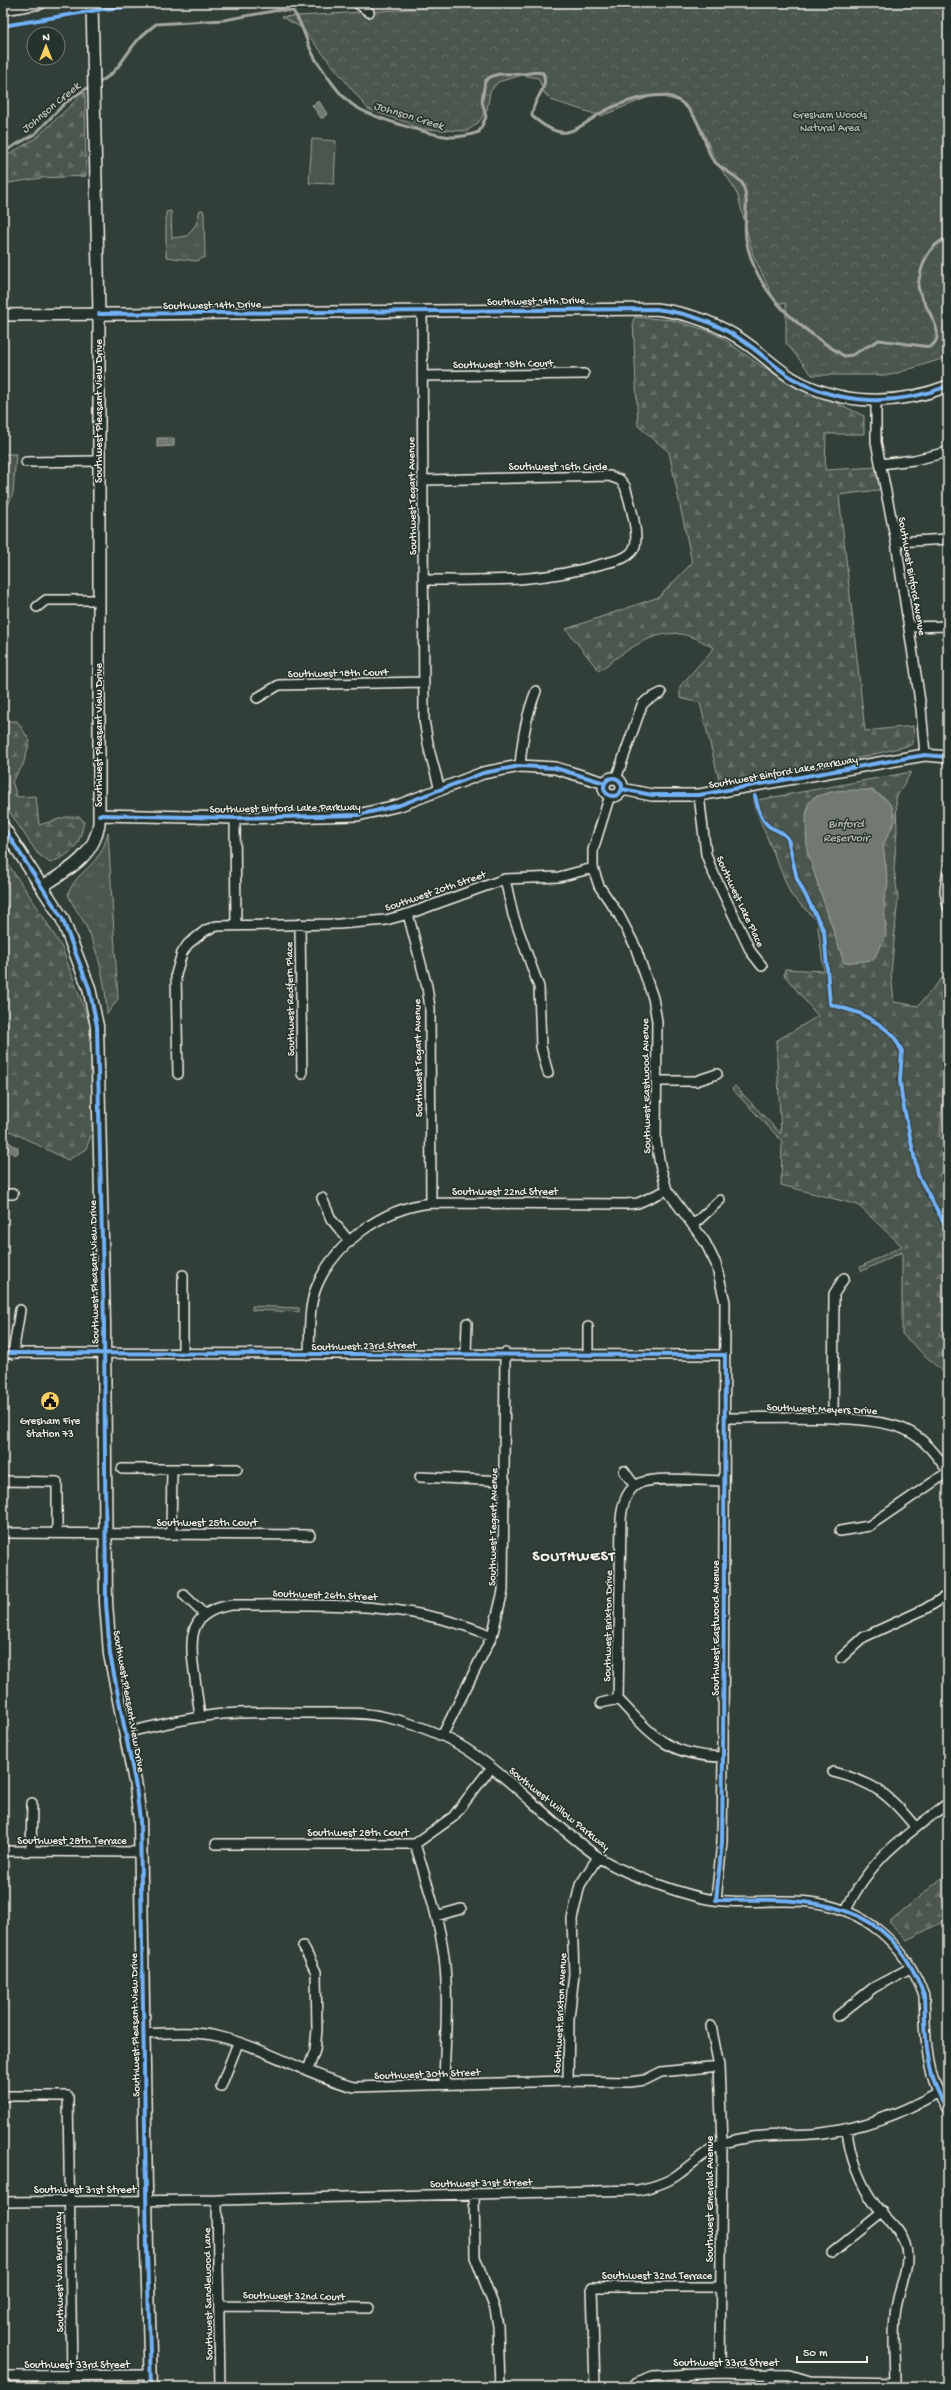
<svg xmlns="http://www.w3.org/2000/svg" width="951" height="2390" font-family="'Gochi Hand',sans-serif">
<style>
.grass{fill:url(#grass-tufts);stroke:#a0a49c}
.forest{fill:url(#forest-firs);stroke:#a0a49c}
.park{fill:url(#park-crowns);stroke:#a0a49c}
.pitch{fill:#4c564f;stroke:#a0a49c}
.water{fill:#727972;stroke:#a6a9a1}
.lines{fill:none;stroke-linecap:round;stroke-linejoin:round}
.stream{stroke:#a6a9a1;stroke-width:3}
.minor-casing{stroke:#f4f1e8;stroke-width:12}
.tertiary-casing{stroke:#f4f1e8;stroke-width:14}
.secondary-casing{stroke:#f4f1e8;stroke-width:15}
.minor{stroke:#26332d;stroke-width:9}
.tertiary{stroke:#26332d;stroke-width:11}
.secondary{stroke:#26332d;stroke-width:12}
.cycleway-casing{stroke:#26332d;stroke-width:6}
.cycleway{stroke:#73b2f8;stroke-width:4}
.labels{text-anchor:middle;stroke-width:3;stroke-linejoin:round;paint-order:stroke}
.park-label{font-size:11px;fill:#b9bbb2;stroke:#26332d}
.street-label{font-size:11px;fill:#f4f1e8;stroke:#26332d}
.poi-label{font-size:11px;fill:#f4f1e8;stroke:#26332d}
.water-label{font-size:12px;font-style:italic;fill:#babbb3;stroke:#26332d}
.district-label{font-size:15px;font-weight:bold;letter-spacing:1px;fill:#f4f1e8;stroke:#26332d}
</style>
<defs>
<pattern id="grass-tufts" width="24" height="20" patternUnits="userSpaceOnUse"><rect width="24" height="20" fill="#4c564f"/><path d="M3 7l-1-3M5 7V3M7 7l1-3M15 17l-1-3M17 17v-4M19 17l1-3" fill="none" stroke="#666f68"/></pattern>
<pattern id="forest-firs" width="22" height="20" patternUnits="userSpaceOnUse"><rect width="22" height="20" fill="#4c564f"/><path d="M5 1l3.5 6h-7zM16 11l3.5 6h-7z" fill="#666f68"/></pattern>
<pattern id="park-crowns" width="20" height="18" patternUnits="userSpaceOnUse"><rect width="20" height="18" fill="#4c564f"/><path d="M2 6a3 3 0 1 1 6 0M12 15a3 3 0 1 1 6 0" fill="none" stroke="#666f68"/></pattern>
</defs>
<rect width="100%" height="100%" fill="#323e38"/>
<filter id="ink" filterUnits="userSpaceOnUse"><feTurbulence type="fractalNoise" baseFrequency=".025" numOctaves="2"/><feDisplacementMap in="SourceGraphic" scale="8" xChannelSelector="R" yChannelSelector="G"/><feConvolveMatrix kernelMatrix="1 2 1 2 8 2 1 2 1" color-interpolation-filters="sRGB"/></filter>
<g filter="url(#ink)">
<path class="grass" d="M200,210H203L204,214L205,257L196,261L166,257V212L171,211L172,238L187,236L196,224Z
M108,832L118,999L107,1014C106,985 99,953 86,926C81,916 72,905 68,894C75,875 88,871 99,855C104,849 106,839 108,832Z
M252,1306L299,1308V1312L252,1310Z"/>
<path class="forest" d="M85,92L86,176L41,178L3,184V158L36,138Z
M635,317L672,320L706,330L721,337L761,366L864,416V434H826L825,470L877,467L886,489L839,495L865,731L913,726L914,738L911,745L722,792L700,703L680,698V686L714,648C706,644 697,638 689,636C656,625 623,653 599,671L566,629L659,597L692,563L669,452L638,426L633,321Z
M3,454H16L13,493L4,516Z
M3,721H17L30,741L23,765L12,781L17,797L36,796L39,825L66,817H80L84,822C78,848 75,852 50,863L37,853L3,802Z
M911,772L896,798L897,830L894,869L898,897L891,974L894,1002L918,1006L948,971V983L940,999L948,1011V1067L945,1071L940,1135L948,1153V1377L902,1334V1252L862,1271L860,1267L902,1246L858,1205L781,1185L782,1141L732,1089L735,1086L781,1134L776,1041L818,1016L784,975L785,969L824,971L817,921L791,895L752,801Z
M3,857L38,908L62,948L91,1027L96,1122L86,1149L68,1160L10,1131L3,1134Z
M948,1873V1919L907,1940L889,1922Z"/>
<path class="park" d="M510,3H948V357L891,375H812L786,343V303H776L753,255L738,196L730,181L717,164L702,129L688,108L678,101L654,95L601,116L551,100L545,94L538,78L522,75L498,82L490,92L487,110L478,123L467,131L417,129L408,123L368,109L302,28L282,17Z"/>
<path class="pitch" d="M312,139L336,141L334,184L309,183Z"/>
<path class="water" d="M319,101L327,114L323,118H321L312,105Z
M157,438H174V446L157,447Z
M857,790H872L887,800L892,807L895,821L883,845L888,884L884,900L886,936L873,960L844,963L807,851L806,817L808,804L814,797L835,791Z
M7,1141L18,1148V1153L14,1155L5,1147Z"/>
<g class="lines">
<path class="stream" d="M96,84C116,74 120,63 133,46C139,37 147,31 156,24L224,20L279,10L293,11C305,27 307,48 318,63C329,78 340,97 356,107C374,118 430,135 452,137C461,137 470,135 479,132L486,117L482,101L485,81C497,70 510,75 524,74C531,73 536,71 543,73C550,88 531,101 532,116C540,123 555,134 567,132C579,130 591,119 601,113C618,103 659,89 676,99C699,112 702,136 711,157C717,169 739,175 743,185C750,202 743,221 746,239C756,295 798,327 844,356L852,355L879,340L930,347C951,334 920,304 918,286C921,266 927,245 948,238
M3,152L35,134L65,103L90,86"/>
<g class="minor-casing">
<path id="minor" d="M357,3L369,12
M422,310L424,720L429,749L440,790
M422,376L584,374
M876,401V442L896,542L921,708L925,755
M26,462L97,461
M880,464L914,460L948,452
M423,480L609,476L620,480L625,486C629,499 639,534 635,546C631,559 613,561 602,564C539,583 489,580 424,580
M896,542L948,539
M37,607L46,600H98
M910,627L948,626
M257,698L279,685L424,682
M520,766C522,740 526,716 536,691
M616,779L642,705L647,700L661,693
M610,795L593,850V868L599,886L619,915L635,946L653,998L657,1021L656,1141L660,1165L667,1190L705,1242L716,1264L725,1302L723,1757L722,1842L716,1900
M699,795L706,854L711,868L751,952L762,966
M235,818L236,925
M948,868L945,891L948,907
M505,879L513,915L539,987L541,1047L548,1073
M408,914L427,987L430,1008L431,1203
M300,924L302,1074
M178,1074L176,974L182,953L188,944L206,930L217,926L339,924L386,920L408,914L505,879L559,877L593,868
M656,1081H696L717,1074
M3,1194H13
M322,1198L331,1219L350,1242
M693,1225L720,1200
M183,1275V1354
M3,1353L725,1355
M466,1353L467,1323
M13,1354L20,1310
M588,1354V1327
M309,1355C310,1333 308,1309 316,1288C334,1243 383,1208 431,1203L626,1204L638,1203L667,1190
M724,1418C767,1418 876,1412 910,1432C927,1442 937,1456 948,1471
M833,1418L834,1294L844,1278
M122,1469H237
M624,1471L635,1486
M420,1477L505,1481
M3,1481L57,1482V1533
M840,1531L869,1526L948,1472
M3,1533L310,1535
M171,1533L172,1469
M184,1595L204,1614
M841,1658L864,1637L925,1609L948,1595
M601,1703L618,1699
M200,1717C198,1702 196,1686 194,1671C189,1635 190,1611 232,1605C319,1605 410,1600 492,1636
M125,1733C157,1725 190,1717 223,1714C254,1711 286,1713 317,1713C339,1713 363,1712 385,1717C416,1724 449,1736 475,1755C518,1785 554,1826 597,1856C613,1867 635,1876 654,1883C673,1890 693,1897 714,1900C745,1904 778,1899 809,1902C864,1908 906,1944 924,1996C926,2038 924,2074 948,2110
M442,1736L492,1636L503,1591L505,1353
M723,1757C668,1756 654,1737 618,1699L621,1520C622,1506 626,1489 640,1483C656,1476 705,1481 724,1481
M833,1772C874,1782 890,1795 916,1828
M216,1844H415L453,1817L491,1768
M415,1844C426,1880 439,1918 444,1956C449,1998 445,2042 444,2084
M3,1851L141,1852
M31,1851L32,1803
M846,1910C871,1857 903,1838 948,1803
M436,1916L461,1909
M303,1946L316,1972L317,2030L315,2050L308,2070
M838,2016L873,1988L910,1968
M711,2026L719,2066L722,2144L720,2373
M143,2034C168,2033 193,2031 217,2036C264,2047 307,2075 354,2087L568,2081L630,2082L645,2080L661,2072L719,2066
M568,2081L569,2018L574,1974L572,1919L580,1885L598,1857
M221,2086L238,2043
M3,2096H68L72,2376
M847,2129C849,2155 860,2185 876,2206C886,2219 900,2228 905,2244C912,2265 899,2288 896,2307C892,2333 895,2361 895,2387
M474,2194L475,2257L495,2309L498,2326L500,2387
M217,2200L220,2387
M3,2202L217,2200L638,2190C653,2187 668,2183 680,2173C694,2163 705,2151 722,2144C753,2132 790,2137 822,2133C862,2128 902,2113 937,2093
M832,2253L883,2212
M219,2306L369,2308
M683,2374V2387
M3,2376L151,2375
M595,2387L592,2287H722
M632,2387L637,2382L653,2376L720,2373L790,2375L810,2381L895,2383
M770,2387L771,2373"/>
</g>
<g class="tertiary-casing">
<path id="tertiary" d="M3,9L41,3
M3,315L656,309C688,313 720,324 746,343C762,354 776,368 792,378C841,406 897,406 948,386
M604 787a9 9 0 1 1 18 0a9 9 0 1 1-18 0Z
M622,789L652,795H699L907,758L925,755L948,757
M99,815L235,818L358,815L400,805L483,773L520,766L555,768L605,783
M43,886C68,870 95,856 99,823V314L92,3"/>
</g>
<g class="secondary-casing">
<path id="secondary" d="M3,827L62,918L89,988L97,1026L104,1323L106,1603L110,1654L136,1787L140,1820L147,2251L151,2387"/>
</g>
<use href="#minor" class="minor"/>
<use href="#tertiary" class="tertiary"/>
<use href="#secondary" class="secondary"/>
<g class="cycleway-casing">
<path id="cycleway" d="M3,26L103,9L178,3
M99,314L656,309C688,313 720,324 746,343C762,354 776,368 792,378C841,406 897,406 948,386
M604 787a9 9 0 1 1 18 0a9 9 0 1 1-18 0Z
M622,789L652,795H699L907,758L925,755L948,757
M755,796C757,806 761,821 770,827C777,831 784,832 788,839L797,879L824,931L830,1004L859,1013L879,1024L893,1035L902,1051L900,1080L902,1098L918,1175L948,1230
M99,815L235,818L358,815L400,805L483,773L520,766L555,768L605,783
M3,827L62,918L89,988L97,1026L104,1323L106,1603L110,1654L136,1787L140,1820L147,2251L151,2387
M3,1353L725,1355L723,1757L722,1842L716,1900C806,1899 889,1894 924,1996C926,2038 924,2074 948,2110"/>
</g>
<use href="#cycleway" class="cycleway"/>
</g>
</g>
<defs>
<g id="civic-disc" transform="scale(1)"><circle r="9.5" fill="#ffd166" stroke="#26332d"/><path d="M-.6-6.5H3V-4.5H.6V-3L4-1V1h2V6H-6V1h2V-1L-.6-3ZM-1.2 2.5V6h2.4V2.5Z" fill="#111"/></g>
</defs>
<g fill-rule="evenodd">
<use href="#civic-disc" x="50" y="1401"/>
</g>
<g class="labels">
<g class="park-label">
<text x="830" y="118">Gresham Woods<tspan x="830" dy="13">Natural Area</tspan></text>
</g>
<g class="street-label">
<text transform="translate(536 300) rotate(-1)" y="4">Southwest 14th Drive</text>
<text transform="translate(212 304) rotate(-1)" y="4">Southwest 14th Drive</text>
<text transform="translate(503 363) rotate(-1)" y="4">Southwest 15th Court</text>
<text transform="translate(98 411) rotate(-90)" y="4">Southwest Pleasant View Drive</text>
<text x="558" y="470">Southwest 16th Circle</text>
<text transform="translate(411 496) rotate(-91)" y="4">Southwest Tegart Avenue</text>
<text transform="translate(913 576) rotate(80)" y="4">Southwest Binford Avenue</text>
<text transform="translate(338 672) rotate(-1)" y="4">Southwest 18th Court</text>
<text transform="translate(98 735) rotate(-90)" y="4">Southwest Pleasant View Drive</text>
<text transform="translate(783 771) rotate(-10)" y="4">Southwest Binford Lake Parkway</text>
<text transform="translate(285 807) rotate(-1)" y="4">Southwest Binford Lake Parkway</text>
<text transform="translate(435 890) rotate(-19)" y="4">Southwest 20th Street</text>
<text transform="translate(741 901) rotate(65)" y="4">Southwest Lake Place</text>
<text transform="translate(289 999) rotate(-91)" y="4">Southwest Redfern Place</text>
<text transform="translate(417 1058) rotate(-91)" y="4">Southwest Tegart Avenue</text>
<text transform="translate(645 1086) rotate(-91)" y="4">Southwest Eastwood Avenue</text>
<text x="505" y="1195">Southwest 22nd Street</text>
<text transform="translate(93 1272) rotate(-91)" y="4">Southwest Pleasant View Drive</text>
<text transform="translate(364 1345) rotate(-1)" y="4">Southwest 23rd Street</text>
<text transform="translate(822 1408) rotate(2)" y="4">Southwest Meyers Drive</text>
<text x="207" y="1526">Southwest 25th Court</text>
<text transform="translate(492 1527) rotate(-89)" y="4">Southwest Tegart Avenue</text>
<text transform="translate(325 1594) rotate(2)" y="4">Southwest 26th Street</text>
<text transform="translate(607 1626) rotate(-89)" y="4">Southwest Brixton Drive</text>
<text transform="translate(715 1628) rotate(-90)" y="4">Southwest Eastwood Avenue</text>
<text transform="translate(130 1701) rotate(80)" y="4">Southwest Pleasant View Drive</text>
<text transform="translate(560 1808) rotate(39)" y="4">Southwest Willow Parkway</text>
<text x="358" y="1836">Southwest 28th Court</text>
<text x="72" y="1844">Southwest 28th Terrace</text>
<text transform="translate(559 2013) rotate(-87)" y="4">Southwest Brixton Avenue</text>
<text transform="translate(134 2025) rotate(-91)" y="4">Southwest Pleasant View Drive</text>
<text transform="translate(427 2073) rotate(-2)" y="4">Southwest 30th Street</text>
<text transform="translate(481 2182) rotate(-1)" y="4">Southwest 31st Street</text>
<text x="85" y="2193">Southwest 31st Street</text>
<text transform="translate(709 2199) rotate(-90)" y="4">Southwest Emerald Avenue</text>
<text transform="translate(58 2272) rotate(-91)" y="4">Southwest Van Buren Way</text>
<text x="657" y="2279">Southwest 32nd Terrace</text>
<text transform="translate(207 2294) rotate(-91)" y="4">Southwest Sandlewood Lane</text>
<text transform="translate(294 2295) rotate(1)" y="4">Southwest 32nd Court</text>
<text x="726" y="2366">Southwest 33rd Street</text>
<text x="77" y="2368">Southwest 33rd Street</text>
</g>
<g class="poi-label">
<text x="50" y="1424">Gresham Fire<tspan x="50" dy="13">Station 73</tspan></text>
</g>
<g class="water-label">
<text transform="translate(50 107) rotate(-40)" y="4">Johnson Creek</text>
<text transform="translate(409 115) rotate(17)" y="4">Johnson Creek</text>
<text x="846" y="827">Binford<tspan x="846" dy="14">Reservoir</tspan></text>
</g>
<g class="district-label">
<text x="574" y="1560">SOUTHWEST</text>
</g>
</g>
<rect width="951" height="2390" fill="none" stroke="#26332d" stroke-width="16"/>
<rect x="8" y="8" width="935" height="2374" fill="none" stroke="#f4f1e8" stroke-width="1.5" filter="url(#ink)"/>
<g transform="translate(46 46)"><circle r="19" fill="#26332d" stroke="#787f78"/>
<path d="M0-3L7 15L0 10L-7 15Z" fill="#ffd166"/>
<text y="-6" font-size="11" font-weight="bold" text-anchor="middle" fill="#f4f1e8">N</text>
</g>
<path d="M797 2356v6h70v-6" fill="none" stroke="#f4f1e8" stroke-width="2"/>
<text x="803" y="2356" font-size="12" fill="#f4f1e8" stroke="#26332d" stroke-width="3" paint-order="stroke">50 m</text>
</svg>
